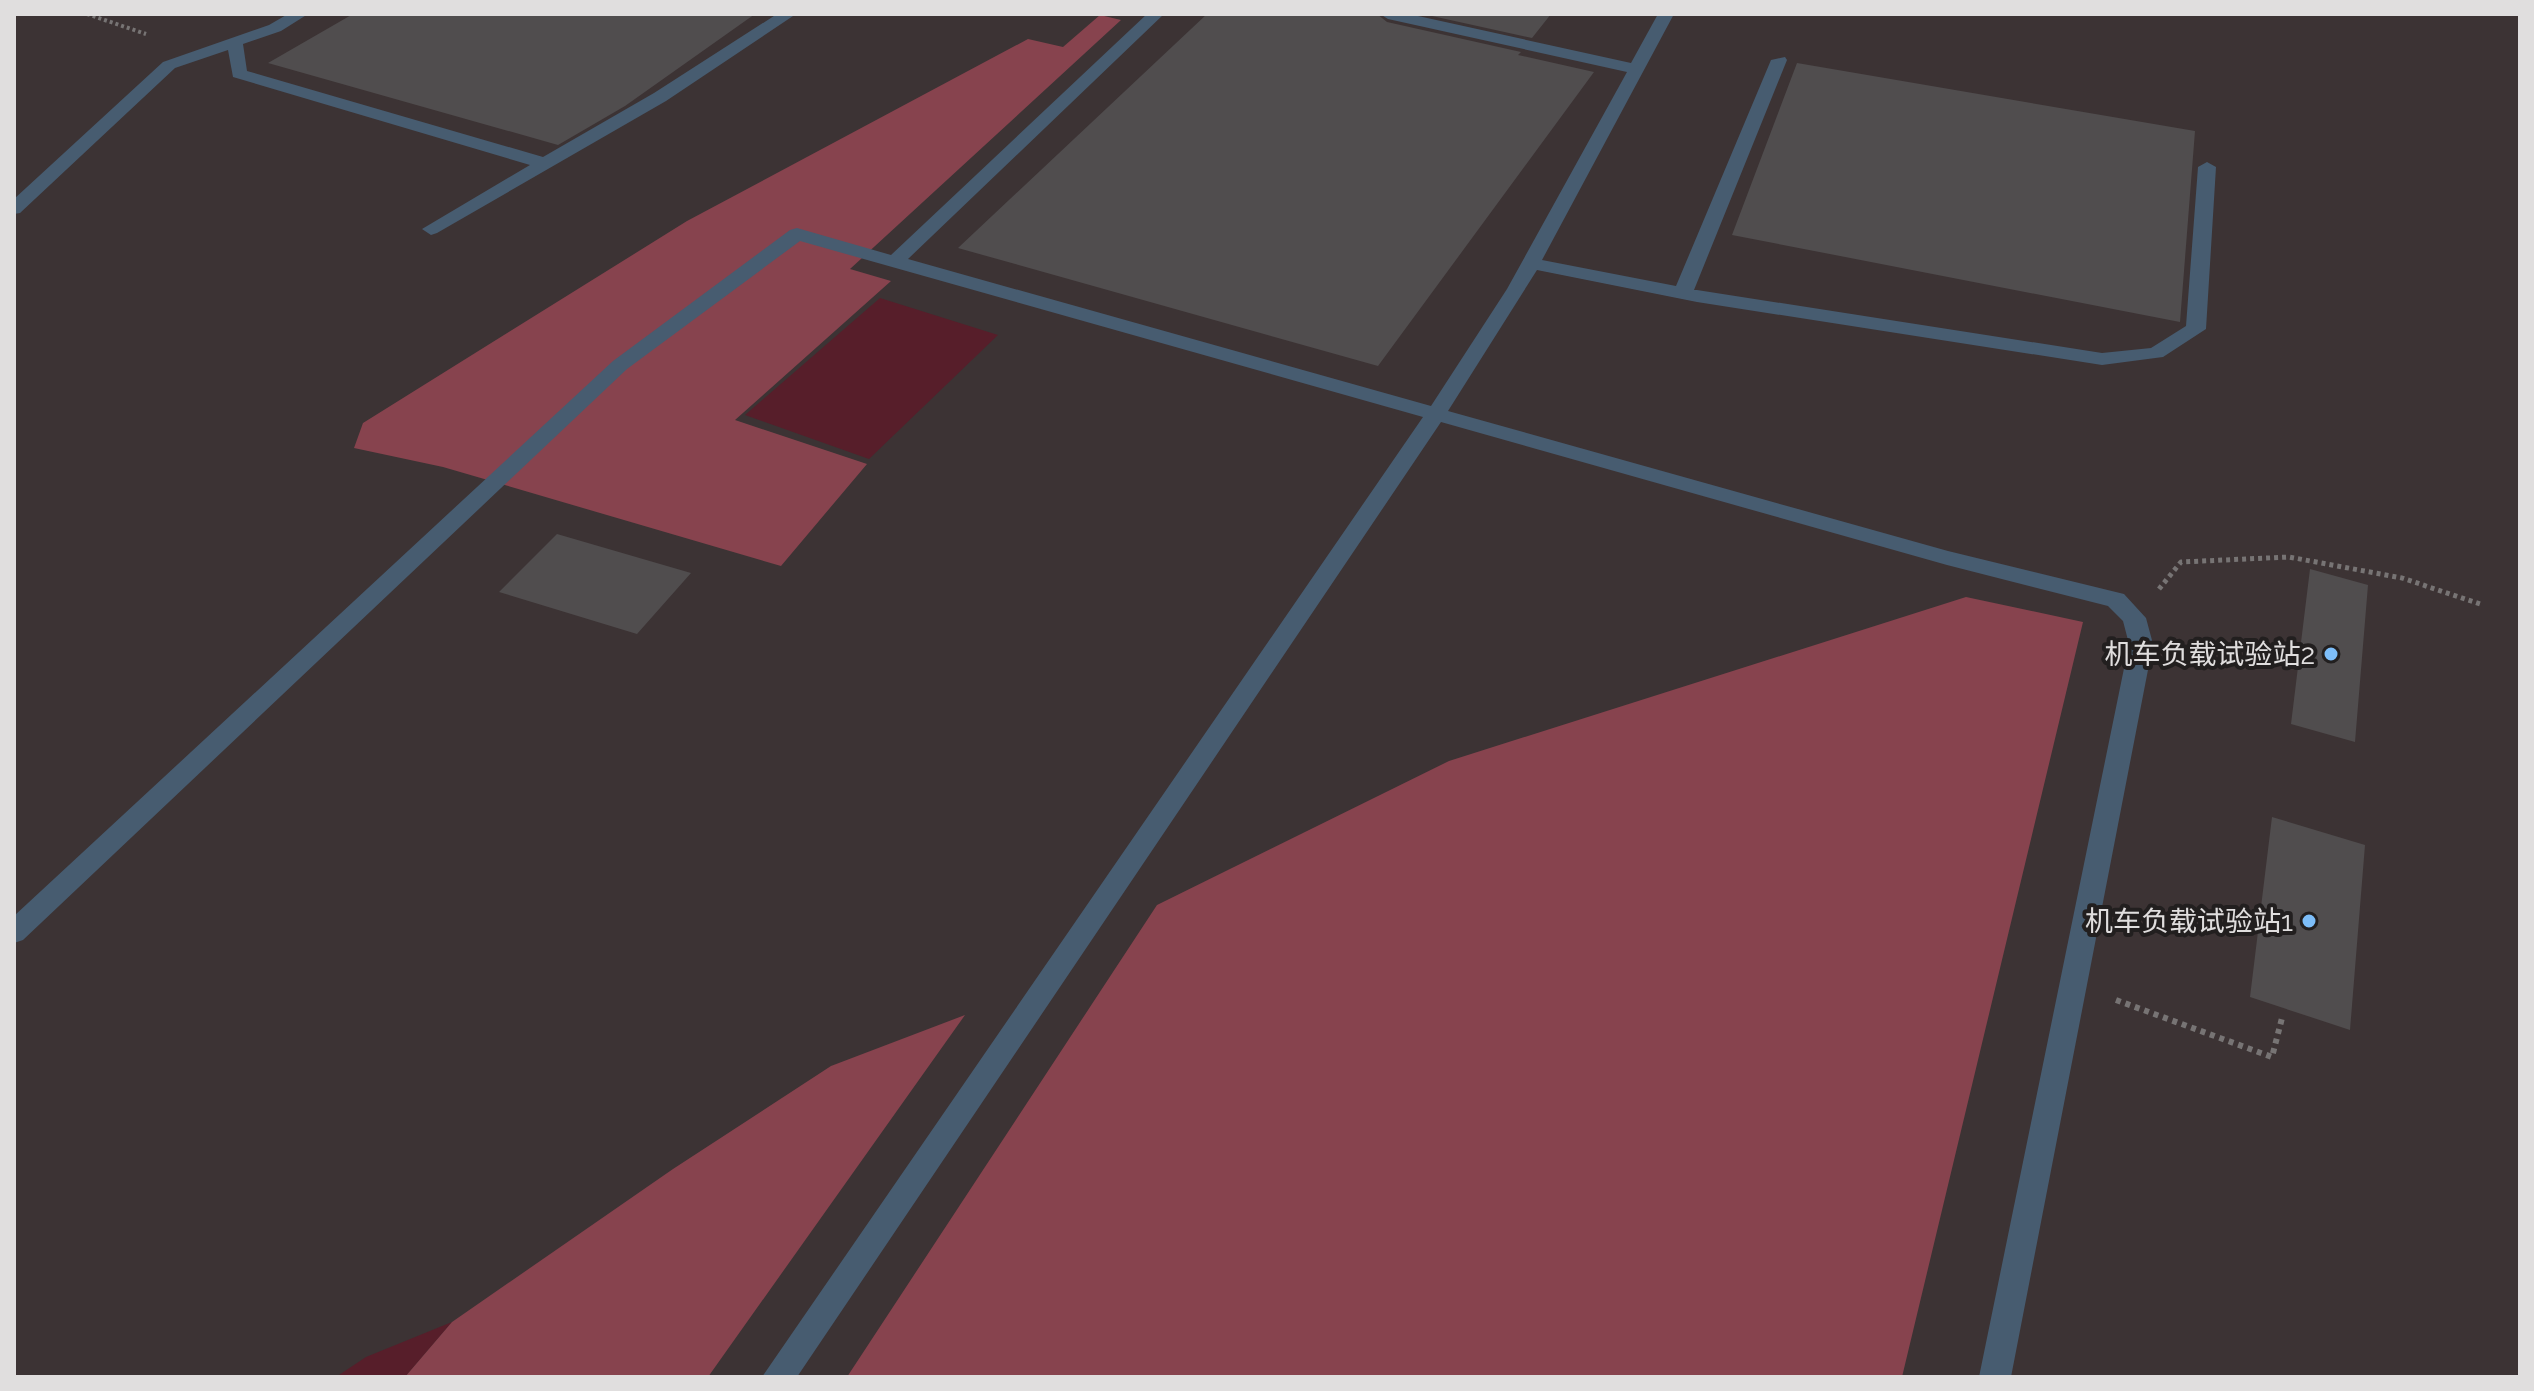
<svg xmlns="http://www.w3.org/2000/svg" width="2534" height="1391" font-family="Raleway,'Noto Sans SC',sans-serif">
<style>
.built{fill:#3c3334}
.green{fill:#571e2a}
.forest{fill:#87434e}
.building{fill:#504d4e}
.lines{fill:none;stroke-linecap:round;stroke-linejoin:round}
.path-far2{stroke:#777474;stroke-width:4;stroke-dasharray:3 3;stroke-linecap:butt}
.path-far1{stroke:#777474;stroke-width:5;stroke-dasharray:4 4;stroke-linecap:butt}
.path{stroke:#777474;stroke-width:6;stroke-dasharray:5 5;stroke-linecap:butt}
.minor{fill:#475c70;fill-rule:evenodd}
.poi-dot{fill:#7dbef9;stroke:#221f1f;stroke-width:3}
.labels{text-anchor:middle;stroke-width:8;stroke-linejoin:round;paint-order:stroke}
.poi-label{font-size:28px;fill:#e0dede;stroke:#221f1f;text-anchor:end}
</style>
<rect width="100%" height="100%" fill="#2c2929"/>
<path class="built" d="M14,14H2520V1377H14Z"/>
<path class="green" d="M880,298L998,335L869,459L745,415Z
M452,1322L405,1377H336L366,1357Z"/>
<path class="forest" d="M1100,15L1121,20L850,269L891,281L735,420L867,464L781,566L443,467L354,448L363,423L687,221L1028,39L1063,47Z
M1966,597L2083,622L1902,1377H847L1157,905L1449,761Z
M965,1015L708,1377H405L452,1322L673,1169L831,1066Z"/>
<path class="building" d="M353,14H755L625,106L558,145L268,63Z
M1207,14H1377L1387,22L1521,52L1518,55L1594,72L1378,366L958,248Z
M1423,14H1551L1532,38Z
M1797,63L2195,131L2180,322L1732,235Z
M557,534L691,573L637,634L499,592Z
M2310,569L2368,585L2355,742L2291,724Z
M2272,817L2365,845L2350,1030L2250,997Z"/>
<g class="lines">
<path class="path-far2" d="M87,14L146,34"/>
<path class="path-far1" d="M2159,589L2181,562L2289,557L2402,578L2480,604"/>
<path class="path" d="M2116,1000L2272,1057L2282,1018"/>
<path class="minor" d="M288,14H308L281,31L243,44L247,71L543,157L654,93L777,14H796L666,101L437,233L431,235L422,229L530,165L233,77L228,50L175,68L20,213L14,214V199L163,62L269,25Z
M1147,14H1164L908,259L1431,406L1507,289L1627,72L1388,19L1380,14H1409L1631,63L1658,14H1674L1542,260L1676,286L1771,60L1785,57L1787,60L1694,290H1697L2102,353L2151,348L2186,326L2198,167L2207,162L2216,167L2206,329L2163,357L2102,365L1697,302L1537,270L1448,411L1948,551L2124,594L2146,618L2153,644L2011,1377H1979L2129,644L2123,621L2108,606L1947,565L1441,422L797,1377H762L1423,417L800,241L627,369L23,940L14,943V916L613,361L790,230L797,228L891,255Z"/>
</g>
<g class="poi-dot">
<circle cx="2331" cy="654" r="8"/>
<circle cx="2309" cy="921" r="8"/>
</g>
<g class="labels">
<g class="poi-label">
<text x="2315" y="664">机车负载试验站2</text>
<text x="2293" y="931">机车负载试验站1</text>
</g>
</g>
<rect width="2534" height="1391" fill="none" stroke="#e0dede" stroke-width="32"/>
</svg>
